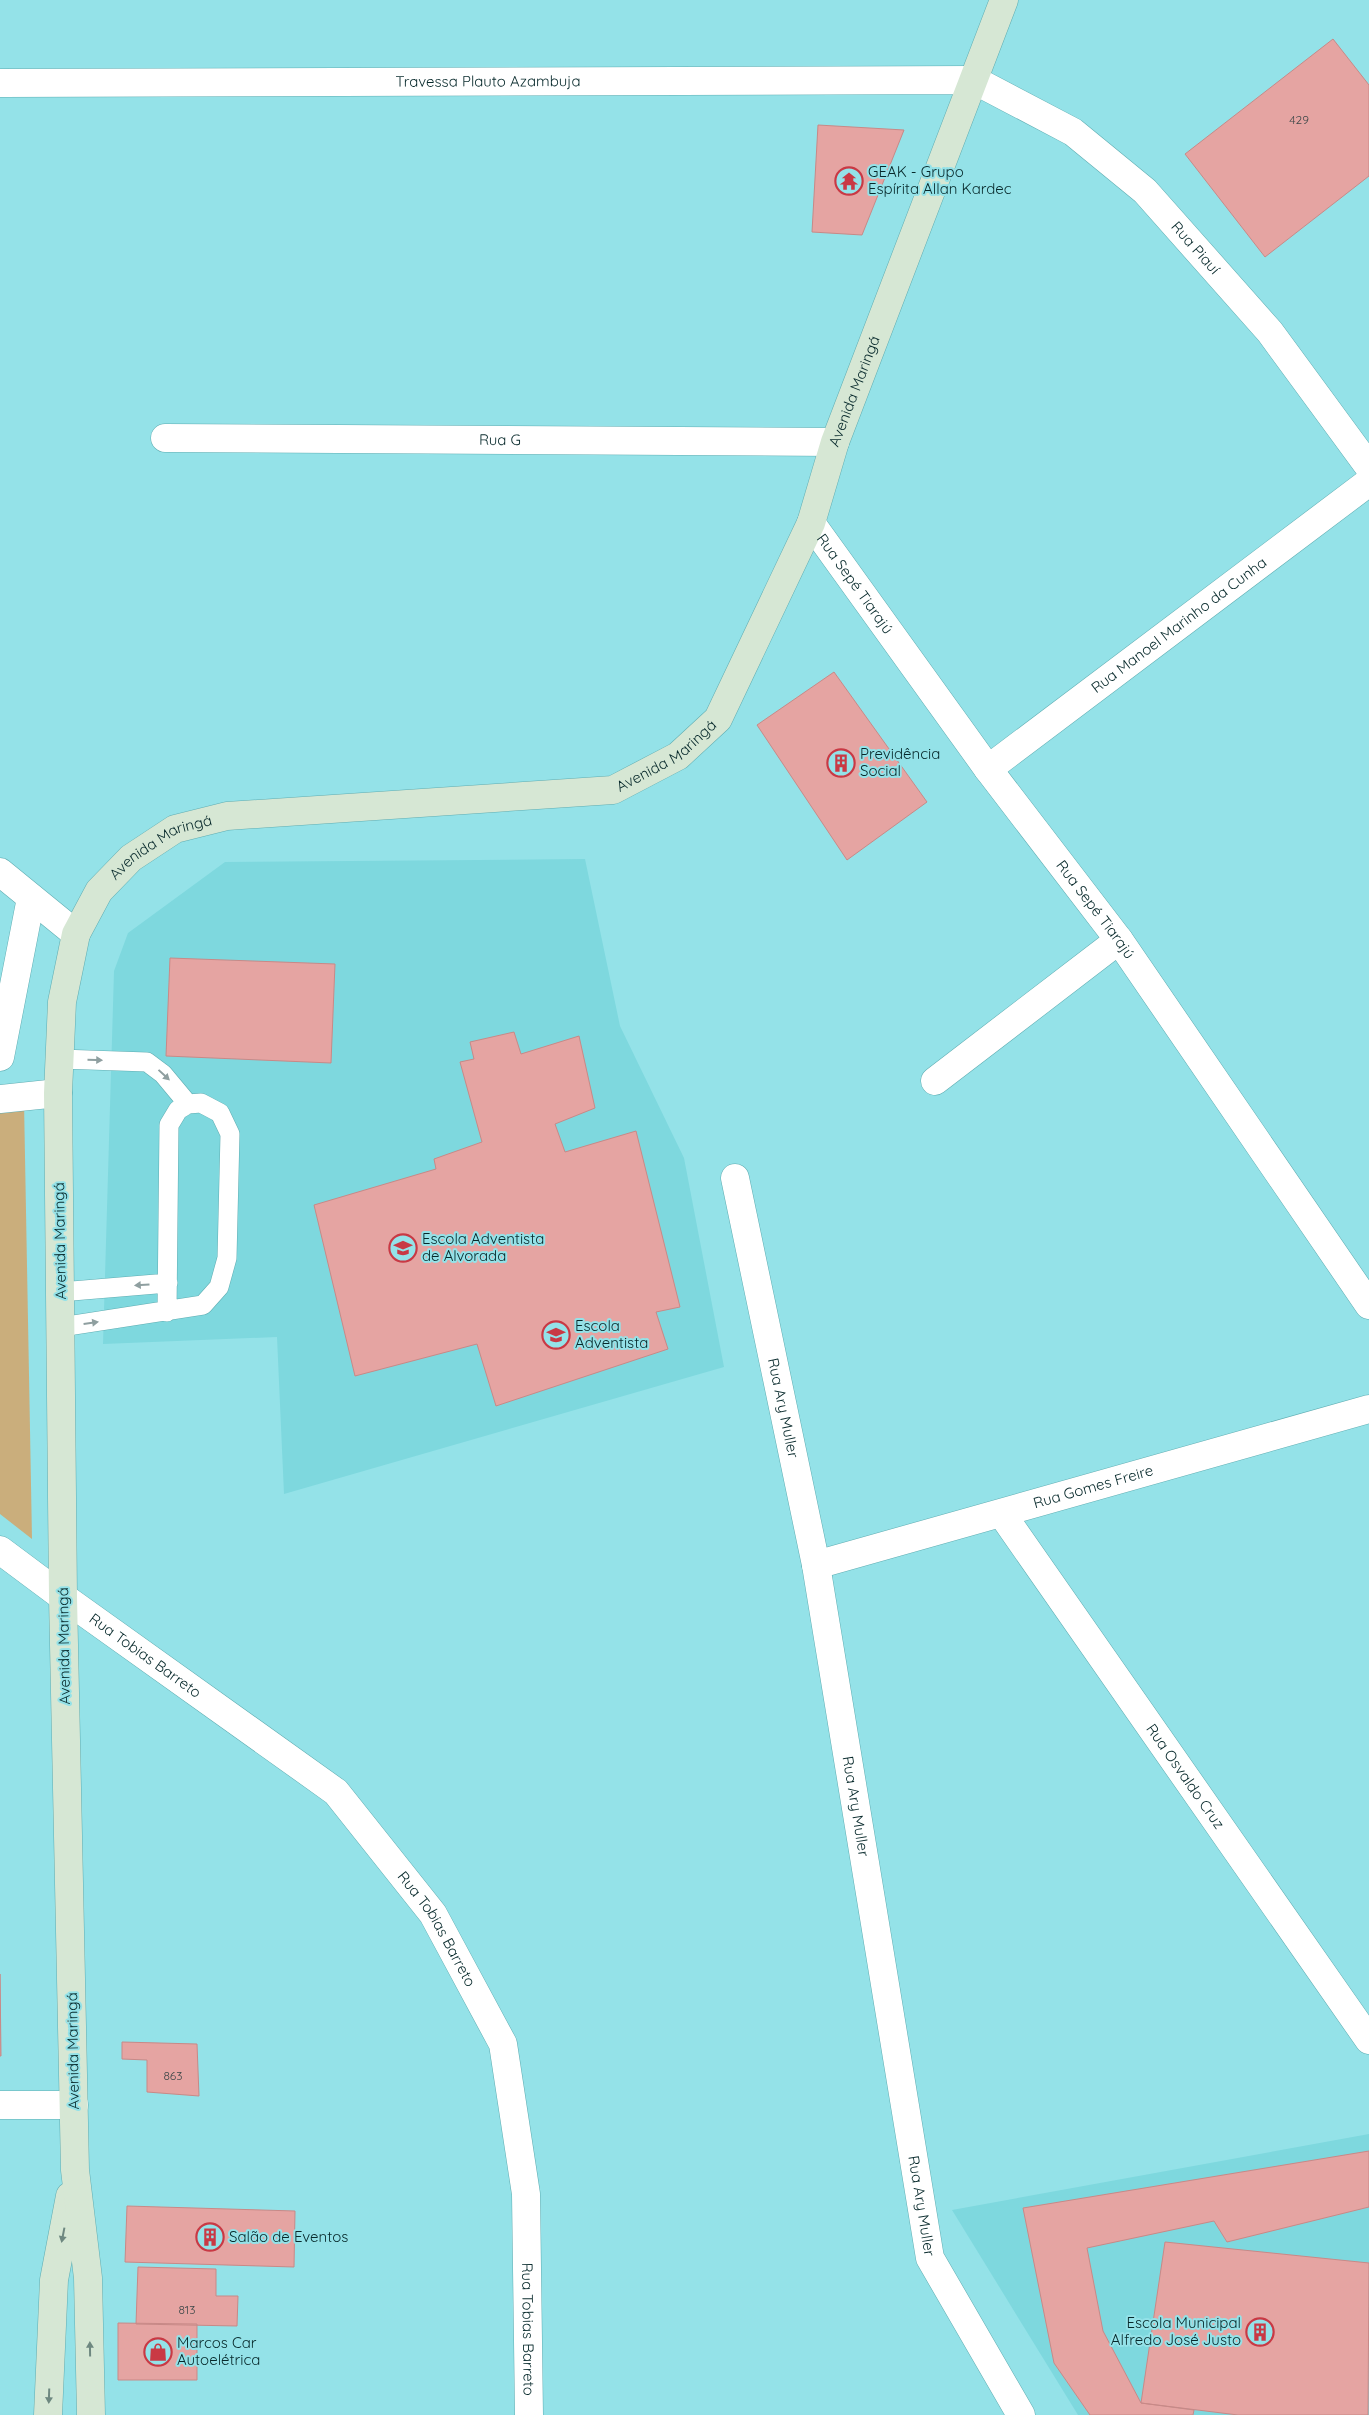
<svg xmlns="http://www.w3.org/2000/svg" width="1369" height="2415" font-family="Quicksand,sans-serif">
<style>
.built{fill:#7ed8de}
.green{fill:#caae7c}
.building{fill:#e5a4a2;stroke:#c88987}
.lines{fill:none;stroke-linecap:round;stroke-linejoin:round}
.service-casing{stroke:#5fadb2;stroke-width:20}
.minor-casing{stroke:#5fadb2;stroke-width:29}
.tertiary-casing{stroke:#5fadb2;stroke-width:29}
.secondary-casing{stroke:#5fadb2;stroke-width:29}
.service{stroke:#fff;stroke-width:19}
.minor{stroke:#fff;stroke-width:28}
.tertiary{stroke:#fff;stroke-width:28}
.secondary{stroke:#d6e7d4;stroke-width:28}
.oneway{fill:#8f9fa0}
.oneway2{fill:#6e8880}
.labels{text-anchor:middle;stroke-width:4;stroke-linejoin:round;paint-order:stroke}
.number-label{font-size:12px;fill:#3e4849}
.street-label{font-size:15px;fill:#07292b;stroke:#94e2e8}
.poi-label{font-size:15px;fill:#07292b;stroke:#94e2e8;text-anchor:start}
</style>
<rect width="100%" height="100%" fill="#94e2e8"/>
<path class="built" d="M585,859L620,1026L684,1158L724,1367L284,1494L277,1337L103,1344L114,971L128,933L225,862Z
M1369,2134V2415H1078L952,2210Z"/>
<path class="green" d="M24,1102L32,1539L0,1514V1106Z"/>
<path class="building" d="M1333,39L1369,85V176L1265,257L1185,154Z
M818,125L904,130L862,235L812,232Z
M834,672L927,802L847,860L757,725Z
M170,958L335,964L331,1063L166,1056Z
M514,1032L521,1054L579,1036L595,1108L555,1124L565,1152L636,1131L680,1307L656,1312L668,1349L496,1406L477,1344L355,1376L314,1205L436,1169L434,1159L482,1142L460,1062L474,1059L470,1042Z
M0,1974L1,2056H0Z
M122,2042L197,2044L199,2096L147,2092V2060L122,2059Z
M1369,2151V2207L1227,2242L1214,2221L1087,2248L1103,2331L1141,2403L1194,2410L1193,2415H1090L1054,2363L1023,2208Z
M127,2206L295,2211L294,2267L125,2262Z
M1165,2242L1369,2263L1368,2415H1238L1141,2403Z
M138,2267L216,2269V2296H238L237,2326L136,2324Z
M118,2323L197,2324V2380H118Z"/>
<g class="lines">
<g class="service-casing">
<path id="service" d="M60,1059L147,1062L163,1074L188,1104
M60,1292L168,1283
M61,1327L203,1305L219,1287L227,1258L230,1134L220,1113L201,1103L188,1104L178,1110L169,1125L167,1312"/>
</g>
<g class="minor-casing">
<g id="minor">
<path id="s1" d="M0,83L974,80L1073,132L1145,191L1270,332L1369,467"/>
<path id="s2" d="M165,438L835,442"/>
<path id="s3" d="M811,523L988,769L1119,940L1369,1305"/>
<path id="s4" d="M988,769L1369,482"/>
<path d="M0,872L76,934"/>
<path d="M0,1057L31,898"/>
<path d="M935,1081L1119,940"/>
<path d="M0,1099L58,1093"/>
<path id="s5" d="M735,1178L816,1565L930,2258L1021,2415"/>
<path id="s6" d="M1002,1514L1369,2040"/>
<path id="s7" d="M816,1565L1369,1409"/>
<path id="s8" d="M63,1597L336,1792L433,1914L503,2044L526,2194L529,2415"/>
<path d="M0,2105H74"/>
</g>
</g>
<g class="tertiary-casing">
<path id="tertiary" d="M0,1550L63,1597"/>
</g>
<g class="secondary-casing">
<g id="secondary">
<path d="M48,2415L54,2280L70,2196"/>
<path id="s9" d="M91,2415L88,2278L75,2170L63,1597L58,1093L62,1002L76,934L99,891L131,858L175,829L227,816L613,790L678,756L718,719L811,523L835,442L1004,0"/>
</g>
</g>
<use href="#service" class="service"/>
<use href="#minor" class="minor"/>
<use href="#tertiary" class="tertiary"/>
<use href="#secondary" class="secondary"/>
</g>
<defs><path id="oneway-solid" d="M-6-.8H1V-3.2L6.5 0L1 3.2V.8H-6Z" transform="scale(1.25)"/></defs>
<g class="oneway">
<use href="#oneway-solid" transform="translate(95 1060) rotate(1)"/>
<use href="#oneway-solid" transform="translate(164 1075) rotate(43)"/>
<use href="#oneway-solid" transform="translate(142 1285) rotate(176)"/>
<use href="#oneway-solid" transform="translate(91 1323) rotate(-8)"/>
</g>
<g class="oneway2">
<use href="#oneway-solid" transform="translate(63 2235) rotate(101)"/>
<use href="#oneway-solid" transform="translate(90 2349) rotate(-91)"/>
<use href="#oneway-solid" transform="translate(49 2396) rotate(92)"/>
</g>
<defs>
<g id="temple-ring" transform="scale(1.4375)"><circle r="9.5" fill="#94e2e8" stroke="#c93944" stroke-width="1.5"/><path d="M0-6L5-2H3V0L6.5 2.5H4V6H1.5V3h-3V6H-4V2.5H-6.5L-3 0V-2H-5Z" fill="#c93944"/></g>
<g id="building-ring" transform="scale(1.4375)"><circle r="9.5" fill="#94e2e8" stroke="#c93944" stroke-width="1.5"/><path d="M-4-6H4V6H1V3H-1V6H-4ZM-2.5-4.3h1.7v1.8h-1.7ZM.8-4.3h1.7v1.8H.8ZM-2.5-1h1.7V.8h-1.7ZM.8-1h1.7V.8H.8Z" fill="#c93944"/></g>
<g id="school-ring" transform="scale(1.4375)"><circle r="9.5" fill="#94e2e8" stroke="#c93944" stroke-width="1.5"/><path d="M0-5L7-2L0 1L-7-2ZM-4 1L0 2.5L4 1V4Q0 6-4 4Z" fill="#c93944"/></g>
<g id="shop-ring" transform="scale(1.4375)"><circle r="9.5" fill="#94e2e8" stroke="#c93944" stroke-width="1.5"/><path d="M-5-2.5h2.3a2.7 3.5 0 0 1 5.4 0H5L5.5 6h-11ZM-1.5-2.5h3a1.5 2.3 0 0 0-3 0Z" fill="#c93944"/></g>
</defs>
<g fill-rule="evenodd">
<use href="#temple-ring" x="849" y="181"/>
<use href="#building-ring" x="841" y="763"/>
<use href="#school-ring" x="403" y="1248"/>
<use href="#school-ring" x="556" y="1335"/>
<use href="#building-ring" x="210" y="2237"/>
<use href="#building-ring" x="1260" y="2332"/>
<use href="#shop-ring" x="158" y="2352"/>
</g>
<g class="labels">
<g class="number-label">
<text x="1299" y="124">429</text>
<text x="173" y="2080">863</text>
<text x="187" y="2314">813</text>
</g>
<g class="street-label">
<text dy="5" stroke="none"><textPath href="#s1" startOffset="488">Travessa Plauto Azambuja</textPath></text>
<text dy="5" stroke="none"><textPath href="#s1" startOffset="1255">Rua Piauí</textPath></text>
<text dy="5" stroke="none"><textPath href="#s9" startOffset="2555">Avenida Maringá</textPath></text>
<text dy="5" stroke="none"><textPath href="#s2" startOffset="335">Rua G</textPath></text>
<text dy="5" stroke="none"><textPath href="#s3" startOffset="75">Rua Sepé Tiarajú</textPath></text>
<text dy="5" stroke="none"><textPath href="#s4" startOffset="239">Rua Manoel Marinho da Cunha</textPath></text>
<text dy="5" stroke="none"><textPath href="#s9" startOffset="2135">Avenida Maringá</textPath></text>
<text dy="5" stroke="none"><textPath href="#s9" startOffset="1610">Avenida Maringá</textPath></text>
<text dy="5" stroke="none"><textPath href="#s3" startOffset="480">Rua Sepé Tiarajú</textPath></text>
<text transform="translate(60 1241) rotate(-91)" y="5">Avenida Maringá</text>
<text dy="5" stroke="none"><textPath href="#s5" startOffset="235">Rua Ary Muller</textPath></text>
<text dy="5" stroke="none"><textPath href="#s7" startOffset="288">Rua Gomes Freire</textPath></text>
<text transform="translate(64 1646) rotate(-91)" y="5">Avenida Maringá</text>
<text dy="5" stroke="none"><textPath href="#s8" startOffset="101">Rua Tobias Barreto</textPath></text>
<text dy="5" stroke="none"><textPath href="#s6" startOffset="320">Rua Osvaldo Cruz</textPath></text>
<text dy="5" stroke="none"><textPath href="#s5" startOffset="640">Rua Ary Muller</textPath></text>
<text dy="5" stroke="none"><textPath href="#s8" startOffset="506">Rua Tobias Barreto</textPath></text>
<text transform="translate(73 2051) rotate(-91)" y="5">Avenida Maringá</text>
<text dy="5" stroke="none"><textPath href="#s5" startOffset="1045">Rua Ary Muller</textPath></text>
<text dy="5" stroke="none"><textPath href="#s8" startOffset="926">Rua Tobias Barreto</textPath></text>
</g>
<g class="poi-label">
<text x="868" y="177">GEAK - Grupo<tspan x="868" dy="17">Espírita Allan Kardec</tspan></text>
<text x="860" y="759">Previdência<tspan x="860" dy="17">Social</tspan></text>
<text x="422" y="1244">Escola Adventista<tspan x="422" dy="17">de Alvorada</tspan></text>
<text x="575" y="1331">Escola<tspan x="575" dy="17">Adventista</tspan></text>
<text x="229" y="2242">Salão de Eventos</text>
<text x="1241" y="2328" text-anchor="end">Escola Municipal<tspan x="1241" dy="17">Alfredo José Justo</tspan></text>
<text x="177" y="2348">Marcos Car<tspan x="177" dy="17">Autoelétrica</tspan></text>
</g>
</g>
</svg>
